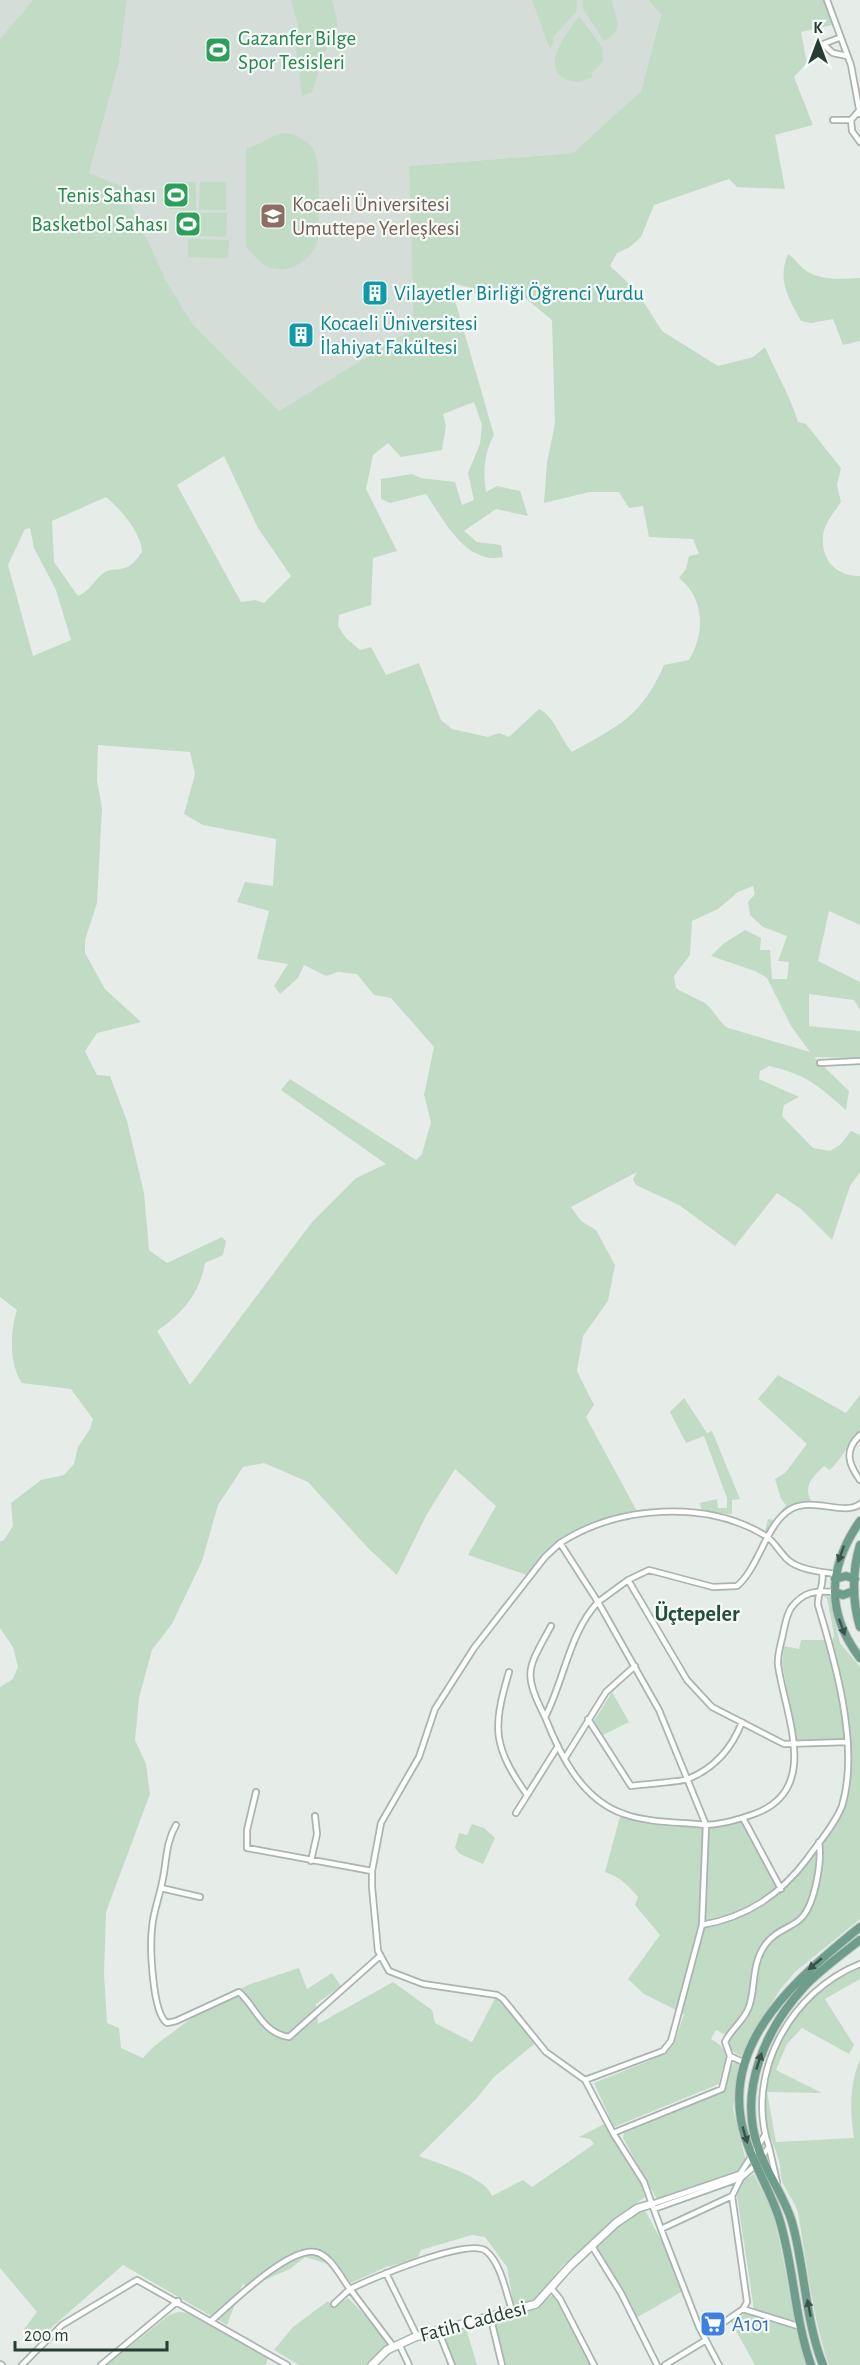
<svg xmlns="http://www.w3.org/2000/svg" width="860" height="2365" font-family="'Alegreya Sans',sans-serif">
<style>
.built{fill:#d4ddd7}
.green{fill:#c1dbc5;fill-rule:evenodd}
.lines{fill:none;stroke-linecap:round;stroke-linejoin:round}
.street-casing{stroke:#a9b5af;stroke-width:8}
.secondary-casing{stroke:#a5b7af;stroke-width:10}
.primary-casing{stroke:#c3c9c6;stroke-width:10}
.street{stroke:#fff;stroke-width:4.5}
.secondary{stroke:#fff;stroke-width:7}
.primary{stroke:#6f9d8b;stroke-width:8}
.oneway{fill:#39554a}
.labels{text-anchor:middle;stroke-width:4.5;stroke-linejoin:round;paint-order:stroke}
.leisure-label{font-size:21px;fill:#27864d;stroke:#f6faf7;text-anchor:end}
.education-label{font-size:21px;fill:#785e54;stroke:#f6faf7;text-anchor:start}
.culture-label{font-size:21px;fill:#0d838f;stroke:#f6faf7;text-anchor:start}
.street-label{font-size:21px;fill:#273d34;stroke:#f6faf7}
.shop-label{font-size:21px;fill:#366cbe;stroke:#f6faf7;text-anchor:start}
.neighbourhood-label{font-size:22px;font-weight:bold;fill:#254d3d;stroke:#f6faf7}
</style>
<rect width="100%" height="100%" fill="#e6ede9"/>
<path class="built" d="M0,0H33L0,39Z
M127,0H648L661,13L641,91L573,153L409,166L415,328L279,411L192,323L165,279L89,173L119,63Z"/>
<path class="green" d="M33,0H127L119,63L89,173L123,187L165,279L192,323L279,411L414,328L409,166L573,153L641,91L661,14L648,0H824L832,25L801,32L807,63L794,77L813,125L775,135L785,189L737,187L729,179L654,205L641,237L630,247L617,253L610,266L636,290L662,331L718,366L753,357L765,347C776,373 790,395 798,422L806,424L841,468L837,485L841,502C834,512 824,524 823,536C821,561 837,576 860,576V925L829,911L818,961L860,982V1010L854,1000L809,994V1026L860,1031V1058L814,1057L849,1091L846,1110C817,1085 808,1075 769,1066L760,1071L759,1079L799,1097L784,1105L782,1116L813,1148L830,1151L840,1145L851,1131L860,1135V1172L850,1186L832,1240L801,1209L777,1193L735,1246L679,1205L636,1185L633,1179L637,1172L571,1207L581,1221L596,1230L615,1265L608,1301L583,1336L577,1371L594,1405L586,1417L639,1515L610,1521L560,1543L530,1576L468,1555L496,1506L455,1469L427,1514L397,1575L368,1548L308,1482L264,1463L243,1467L218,1505L202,1561L172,1624L152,1650L139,1698L135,1740L146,1764L150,1794L106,1912L104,1974L107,2023L119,2028L121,2048L143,2058L153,2047L193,2017L194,2013L248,1985L299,1968L307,1989L332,1973L341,1986L316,2004L318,2024L393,1982L432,2010L435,2023L472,2042L497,1995L538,2041L494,2077L476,2099L419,2156C437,2163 486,2177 492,2196L523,2180L532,2187L594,2144L590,2139L579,2137L604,2124L642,2185L645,2197L608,2225L563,2265L540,2295L531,2302L517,2306L513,2302L507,2267L485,2237L472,2235L421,2250L417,2259L386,2267L351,2283L338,2267L305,2257L290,2269L246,2288L243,2283L227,2325L123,2265L35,2342L24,2329L37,2312L0,2268V1687L13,1679L18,1667L13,1647L0,1628V1541L4,1540L13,1526L11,1503L41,1480L64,1475L74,1464L78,1447L90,1429L93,1419L71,1389L22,1383C9,1365 10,1331 17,1310L0,1297V39ZM450,283L468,287L482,300L524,297L552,320L555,424L547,462L544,503L589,492H619L629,508L643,506L649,537L693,539L699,554L689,556L686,569L679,578C705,598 705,634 689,660L664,665C641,717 620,725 572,752C560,738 554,716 539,709L509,737L499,733L488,737L452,729L441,720L419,663L386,675L371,647L360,650L346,638L338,626L339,615L371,605L373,558L397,551L366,489L373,455L388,443L401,457L442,450L446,426L443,414L474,402L482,425L480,444L468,473L474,500L462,505L455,482L421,478L412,474L381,479V499L390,503L426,494C444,520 465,565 503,557L501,545L477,542L464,531L496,509L528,516L520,491L497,486L486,492C483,472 484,453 494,435ZM224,456L258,528L291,576L264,603L255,600L241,602L177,485ZM106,497C120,508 142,534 142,552C136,560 131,568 120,569C115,570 111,569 107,571C94,578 92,590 78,596L54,562L52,521ZM30,528L34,548L56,590L71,640L33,656L8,565L25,529ZM98,745L190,752L195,774L184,814L203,825L276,839L273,886L245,882L237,902L269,911L257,959L288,964L274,986L280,994L298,978L304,965L326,976L338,972L357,974L374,995L391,998L434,1047L424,1095L431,1122L422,1154L416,1160L290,1079L281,1090L386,1164L356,1178L312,1222L190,1385L157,1331C182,1314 200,1293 205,1263L223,1255L226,1241L222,1237L167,1263L149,1250L144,1193L127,1121L110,1076L97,1075L85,1051L97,1033L141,1022L105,989L85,953V940L97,903L102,808L97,781ZM753,886L755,894L748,902L750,915L763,927L787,936L778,961L789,962L787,979H772L770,950H760L761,938L745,930L723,944L711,956L755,971L767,978L791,1026L810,1052L728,1028C718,1022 715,1011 706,1004C697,998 685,994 676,988L674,976L690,955L692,921L718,909L738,892Z
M291,0H332C333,6 336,13 337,19C339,32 327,55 314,59L318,73L312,92L302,96L295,41L298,25Z
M532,0H577L576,12L552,38L554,41L550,49Z
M583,0H612C615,21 626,27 604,41L583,9Z
M579,16L602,47L603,61L591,74L593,77L578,82C532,77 566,34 579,16Z
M283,133C294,134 305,138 312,147C323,163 318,219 318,240C312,261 288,276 266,266C257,261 253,253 246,247V148C257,147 269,136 283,133Z
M170,182H196V210L169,209Z
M200,182H226V210H199Z
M200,213H227L226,237L200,236Z
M188,239L229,240L228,258L188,257Z
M788,254C795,258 798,265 805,270C821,281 841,279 860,278V341L843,345L833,319L811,323L801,321C788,297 777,281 788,254Z
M778,1375L846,1413L860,1395V1433C848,1445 842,1458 830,1470L824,1466C813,1477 803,1485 811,1501C788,1504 780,1514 769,1533L765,1531L768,1519L774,1520L786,1505L781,1499L775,1479L785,1473L807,1444L758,1399Z
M684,1398L707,1433L712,1431L740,1499L732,1500V1514L702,1513L700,1503L717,1499L718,1508H727V1498L704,1436L686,1443L670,1412Z
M822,1595L830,1597L840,1643L860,1667V1919L795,1972L779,1991L741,2056L730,2050V2037L716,2030L711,2039C735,2053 722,2062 719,2084L614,2127L594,2083L666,2054L674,2044L684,2014L644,1994L628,1979L660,1935L635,1905L638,1897C627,1884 621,1878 605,1872L621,1813L706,1825L743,1818L781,1889L827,1832L845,1798L848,1742L797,1744L782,1663L784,1646L799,1649L801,1640H829L831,1645L834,1635L827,1598Z
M612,1692L629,1722L603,1735L594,1721Z
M472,1824L484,1828L495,1838L483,1864L460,1854L455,1848L459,1833L467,1835Z
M860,1968V1979L825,1999L854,2045L849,2054L802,2028L787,2044L776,2070L822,2093L767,2092L776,2142L854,2138C850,2112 849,2085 860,2060V2365H829C812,2317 807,2263 798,2213C795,2201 786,2192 782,2181C780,2173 781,2165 778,2158C775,2146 769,2136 766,2124C754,2061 802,1990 860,1968Z
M736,2061L739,2063L733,2109L746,2161L743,2169L657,2199L623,2138L624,2133L721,2093C729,2084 726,2068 736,2061Z
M754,2174L774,2215L796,2322L754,2310L737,2196L742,2181Z
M640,2210L646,2212L671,2259L683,2291L636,2318L596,2246L602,2238Z
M553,2295L591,2365H504L494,2319L503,2314L532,2308Z
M348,2298L372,2322L389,2345L366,2365H299L274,2350L293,2327L328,2301L335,2308Z
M178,2312L189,2313L268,2358L266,2365H107L169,2315Z
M746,2313L790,2326L798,2331L808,2365H755L731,2322Z
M465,2325L477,2365H454L443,2337L444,2331Z"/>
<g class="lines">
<g class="street-casing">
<path id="street" d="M827,0L851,65L860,114
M839,38L823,44L833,53L847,56
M858,112L851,120L852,131L860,142
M833,120H851
M820,1063L860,1061
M860,1435C844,1450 848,1464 860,1480
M560,1543C619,1505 707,1500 766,1536C775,1542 780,1553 788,1560C799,1570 822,1572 836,1574
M628,1580L649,1570L713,1587L737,1586C759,1568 766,1523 791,1509C813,1497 845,1516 860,1504
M551,1626C528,1669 522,1671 545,1717C564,1681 569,1633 598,1602L659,1710L706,1825C723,1824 738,1820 754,1814C822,1790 785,1715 778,1665C777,1655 781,1644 783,1634C785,1625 786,1616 791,1608C803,1592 815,1590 835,1592
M509,1672C492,1729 493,1746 527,1795
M545,1717C560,1755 582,1800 624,1814C649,1823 680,1822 706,1825L702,1925L671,2041L663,2051L585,2080
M588,1719L631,1786C644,1784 680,1782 688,1779C715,1768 732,1748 742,1722
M565,1758L606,1692L635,1666
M256,1792L247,1830V1848L372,1871
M516,1813L558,1746
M743,1818L781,1889
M176,1825C165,1844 167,1862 162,1883C159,1898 153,1913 152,1928C150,1946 152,2013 167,2023L176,2021L239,1992C256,2007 262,2033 289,2037L380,1956
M311,1861L317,1834L315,1816
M161,1888L200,1897
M702,1925C747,1917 780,1895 807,1859C819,1842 834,1826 842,1806C860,1747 835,1661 818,1605C817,1593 825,1585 822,1572
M745,2063L730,2056L725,2042C731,2029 744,2021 749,2007C756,1986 751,1965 765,1945C773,1933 787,1929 798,1921C815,1909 822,1861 819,1842
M613,2133L722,2089L730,2056
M769,2147L777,2182
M761,2157L769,2147C744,2074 791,1991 860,1964
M732,2196L741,2178
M652,2204L740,2174L765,2135
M654,2209L741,2178L757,2164
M661,2229L699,2327L719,2365
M592,2246L621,2293L657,2365
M386,2273L417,2336
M551,2288L560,2299L594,2365
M743,2309L801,2327
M490,2315L502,2365
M211,2321C231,2304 288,2247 315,2252C331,2255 341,2278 350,2289L334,2304
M438,2330L452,2365
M704,2336L743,2309L747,2302L732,2196L661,2229L644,2182L613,2133L585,2080L546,2052L503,1999L497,1995L423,1984L389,1971L378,1951L372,1887V1871L381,1823L419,1757L435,1709L474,1648L545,1557L560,1543L598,1602L628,1580L687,1680L712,1707L784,1744L848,1742
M399,2344L409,2365
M393,2346L350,2289C370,2279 469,2237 486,2251C501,2263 506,2293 512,2310
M0,2364L2,2365
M22,2365L62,2325L137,2280L287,2365
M101,2365L178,2301
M665,2365L706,2340"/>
</g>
<g class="secondary-casing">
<path id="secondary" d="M372,2365L387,2350L415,2337L536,2304L570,2266L616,2223L638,2208L652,2204"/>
</g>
<g class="primary-casing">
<path id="primary" d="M860,1521C828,1567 825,1612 860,1658
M860,1545C852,1571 852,1601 860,1627
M835,1579L846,1576L855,1579
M835,1592L843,1595L854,1591
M811,2365C794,2317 794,2266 779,2218C768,2184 747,2155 741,2120C726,2035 803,1974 860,1927
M823,2365C805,2320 805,2268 792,2222C784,2195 766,2173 758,2147C738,2090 765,2030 804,1987C820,1970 841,1955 860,1940"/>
</g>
<use href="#street" class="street"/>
<use href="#secondary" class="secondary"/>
<use href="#primary" class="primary"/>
</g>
<defs><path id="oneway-solid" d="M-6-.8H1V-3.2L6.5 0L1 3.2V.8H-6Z" transform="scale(1.5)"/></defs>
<g class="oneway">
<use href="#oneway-solid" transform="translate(841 1554) rotate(110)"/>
<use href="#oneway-solid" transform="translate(842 1627) rotate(70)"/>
<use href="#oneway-solid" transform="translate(815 1964) rotate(140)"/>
<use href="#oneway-solid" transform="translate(759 2061) rotate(-72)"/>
<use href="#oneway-solid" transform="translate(745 2135) rotate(74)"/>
<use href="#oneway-solid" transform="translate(809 2308) rotate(-101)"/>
</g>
<defs>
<g id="stadium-square" transform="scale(1.35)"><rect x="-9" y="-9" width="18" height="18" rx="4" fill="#2e9e5b" stroke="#f6faf7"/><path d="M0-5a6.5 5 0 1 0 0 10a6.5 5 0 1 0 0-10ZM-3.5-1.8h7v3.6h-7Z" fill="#fff"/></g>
<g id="university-square" transform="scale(1.35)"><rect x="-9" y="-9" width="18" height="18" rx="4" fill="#8d6e63" stroke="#f6faf7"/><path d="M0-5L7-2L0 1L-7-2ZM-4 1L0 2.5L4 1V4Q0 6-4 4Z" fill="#fff"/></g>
<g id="building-square" transform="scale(1.35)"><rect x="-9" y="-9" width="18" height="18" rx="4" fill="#0f9aa8" stroke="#f6faf7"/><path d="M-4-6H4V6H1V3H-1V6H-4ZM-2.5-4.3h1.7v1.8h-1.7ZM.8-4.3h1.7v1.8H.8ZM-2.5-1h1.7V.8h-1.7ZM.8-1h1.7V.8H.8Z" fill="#fff"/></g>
<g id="supermarket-square" transform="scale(1.35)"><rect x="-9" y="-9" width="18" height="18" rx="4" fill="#3f7fe0" stroke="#f6faf7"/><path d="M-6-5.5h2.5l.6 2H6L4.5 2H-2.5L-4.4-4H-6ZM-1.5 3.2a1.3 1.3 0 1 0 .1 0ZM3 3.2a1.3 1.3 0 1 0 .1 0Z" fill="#fff"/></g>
</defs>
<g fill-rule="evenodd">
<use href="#stadium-square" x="218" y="50"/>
<use href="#stadium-square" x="176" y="195"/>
<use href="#university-square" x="273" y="216"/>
<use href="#stadium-square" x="188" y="224"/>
<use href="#building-square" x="375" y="293"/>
<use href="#building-square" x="301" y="335"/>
<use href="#supermarket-square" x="713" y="2324"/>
</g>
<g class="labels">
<g class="leisure-label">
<text x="238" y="45" text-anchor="start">Gazanfer Bilge<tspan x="238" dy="24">Spor Tesisleri</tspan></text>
<text x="156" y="202">Tenis Sahası</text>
<text x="168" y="231">Basketbol Sahası</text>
</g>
<g class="education-label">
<text x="292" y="211">Kocaeli Üniversitesi<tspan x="292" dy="24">Umuttepe Yerleşkesi</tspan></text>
</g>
<g class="culture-label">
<text x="394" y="300">Vilayetler Birliği Öğrenci Yurdu</text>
<text x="320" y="330">Kocaeli Üniversitesi<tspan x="320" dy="24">İlahiyat Fakültesi</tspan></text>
</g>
<g class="street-label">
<text transform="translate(473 2321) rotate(-15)" y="7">Fatih Caddesi</text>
</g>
<g class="shop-label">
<text x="732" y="2331">A101</text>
</g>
<g class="neighbourhood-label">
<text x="697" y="1621">Üçtepeler</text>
</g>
</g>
<g transform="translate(818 42)" stroke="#f6faf7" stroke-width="4.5" paint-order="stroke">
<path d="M0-4.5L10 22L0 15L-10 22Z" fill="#273d34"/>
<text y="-9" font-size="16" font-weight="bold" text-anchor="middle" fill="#273d34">K</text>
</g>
<path d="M15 2341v9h152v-9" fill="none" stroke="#273d34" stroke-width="3"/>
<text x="24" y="2341" font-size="18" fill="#273d34" stroke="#f6faf7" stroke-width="4.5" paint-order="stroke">200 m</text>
</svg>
